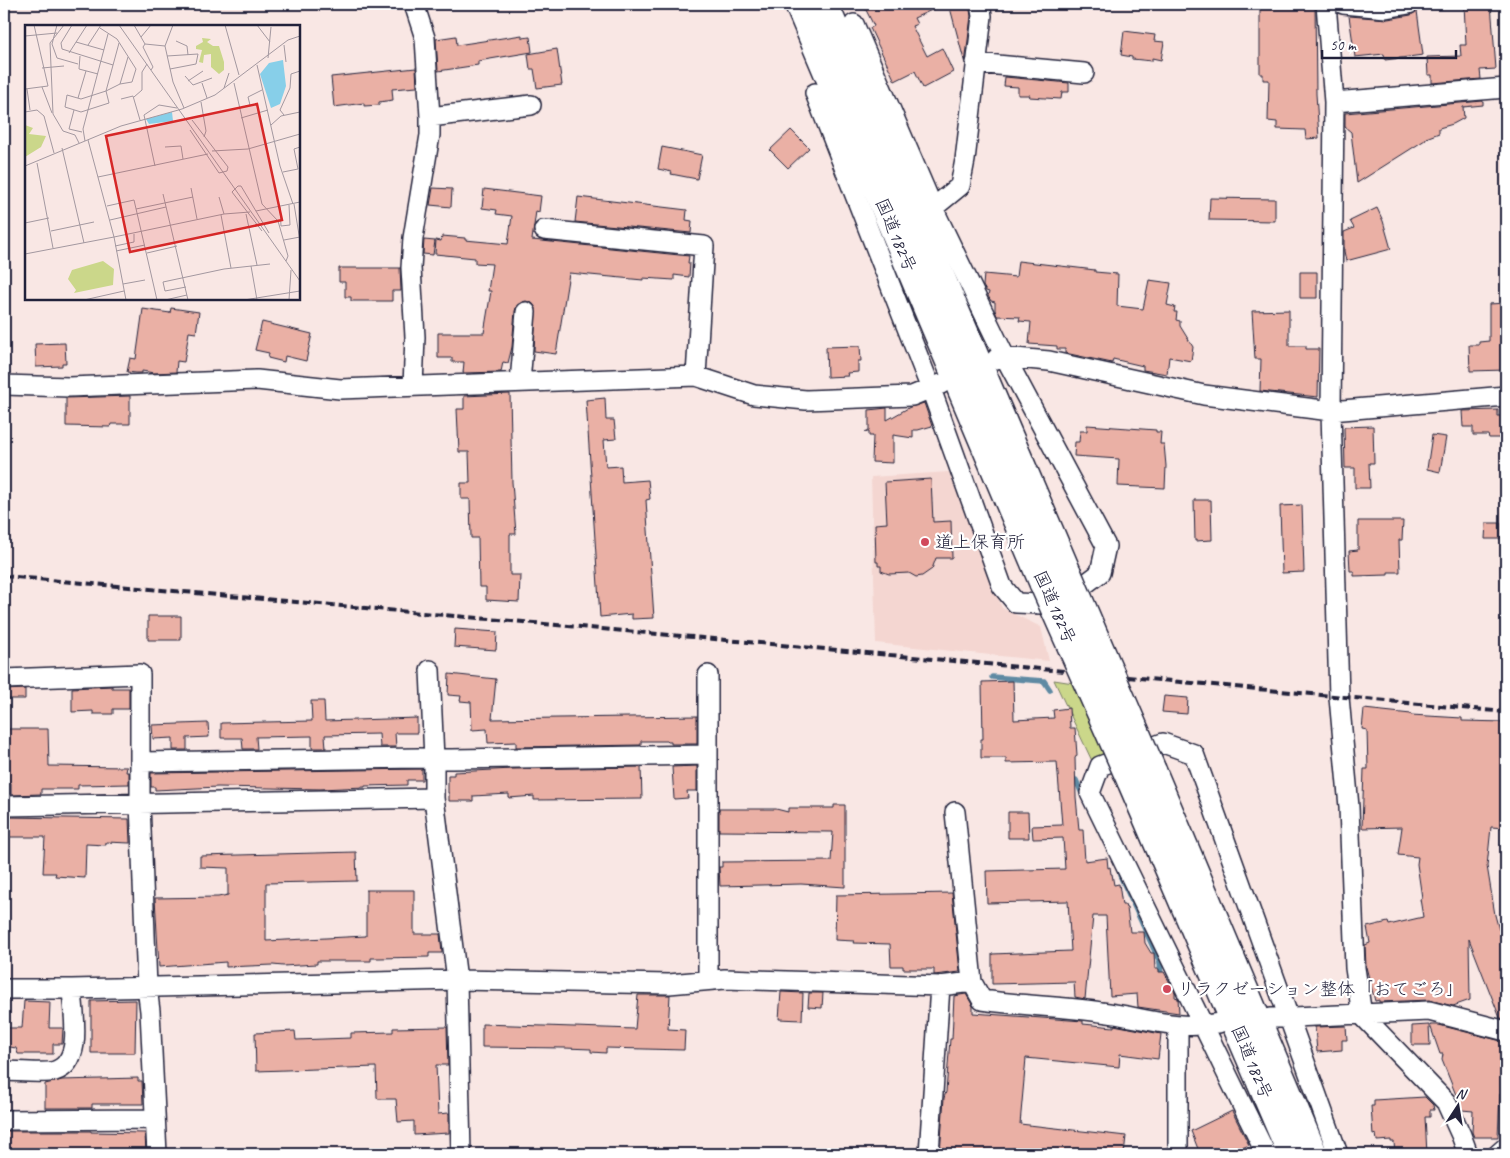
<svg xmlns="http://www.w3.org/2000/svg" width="1510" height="1158" font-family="Caveat,'Klee One',sans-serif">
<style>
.built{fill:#f4d6d1}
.green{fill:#cbd78a;stroke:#767c62}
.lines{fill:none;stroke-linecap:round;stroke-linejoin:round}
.stream{stroke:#5f8aa3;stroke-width:5.5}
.building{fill:#eab0a5;stroke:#22223b}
.minor-casing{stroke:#22223b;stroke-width:22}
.highway-casing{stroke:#22223b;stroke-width:31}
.minor{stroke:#fff;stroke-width:19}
.highway{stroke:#fff;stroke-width:28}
.rail{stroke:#22223b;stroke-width:4;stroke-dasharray:8 4;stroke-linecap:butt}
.highway-bridge-casing{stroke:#22223b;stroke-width:31;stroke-linecap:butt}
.highway-bridge{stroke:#fff;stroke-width:28}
.poi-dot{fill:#d1495b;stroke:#fff;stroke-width:2}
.labels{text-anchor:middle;stroke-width:4.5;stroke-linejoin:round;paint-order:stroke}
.street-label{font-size:18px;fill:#22223b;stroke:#fff}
.poi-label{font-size:18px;fill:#22223b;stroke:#fff;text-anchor:start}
.inset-road{fill:none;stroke:#a398a0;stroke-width:1}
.view{fill:#d62828;fill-opacity:0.15;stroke:#d62828;stroke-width:2.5}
.inset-edge{fill:none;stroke:#22223b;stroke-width:2.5}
</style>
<rect width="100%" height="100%" fill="#f9e7e4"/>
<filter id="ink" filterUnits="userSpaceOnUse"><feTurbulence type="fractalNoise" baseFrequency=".02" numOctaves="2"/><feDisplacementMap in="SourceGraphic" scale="10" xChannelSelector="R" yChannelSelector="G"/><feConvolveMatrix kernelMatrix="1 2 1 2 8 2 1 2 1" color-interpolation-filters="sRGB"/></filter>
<g filter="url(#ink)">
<path class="built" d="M949,472L1002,608L1041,627L1049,661L876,643L871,477Z"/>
<path class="green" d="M1054,680L1112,689L1127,750L1093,763Z"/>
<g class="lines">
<path class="stream" d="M992,677L1044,681L1050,690
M1076,780L1083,796
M1120,875L1160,962L1161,979"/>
</g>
<path class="building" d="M863,4H945L914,18L917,24L912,26L927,56L942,48L953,72L923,88L915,71L895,81L870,28L874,26Z
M949,4H969L971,16L965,64Z
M1260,4H1315L1316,94L1319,138L1306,139L1305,130L1277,129V122L1268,121L1269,80H1263V74H1260Z
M1464,4H1491L1496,69L1480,70L1481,79L1432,83V75H1428L1427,57L1461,56L1460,45H1466Z
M1417,11L1423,55L1385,60L1384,54L1355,57L1349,16L1388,19L1411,15Z
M1124,31L1155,35L1154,41L1164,42L1161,60L1152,58V61L1132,59V57L1121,55Z
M522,35V38L530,37L532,52L478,61V65L438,71L436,39L456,36L457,45Z
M557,49L562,85L537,88L534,69H530L528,54Z
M416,68L417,87L392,89L393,100L379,102V105L364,106V103L334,107L331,77Z
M1005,77L1069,83V92H1062L1061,99L1029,97L1030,95H1018V87L1004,86Z
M1483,101V105L1463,107L1464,118L1453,124L1439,128V133L1426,138L1425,140L1357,183L1351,132L1345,127V113Z
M791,130L809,148L788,168L770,150Z
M662,147L702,155L697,179L671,174L672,172L658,169Z
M433,188L452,189L451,207L430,205Z
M484,189L541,196L539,212L536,211L532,240L689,256L688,263H690L689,277L674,275V280L643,278V280L569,273L556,354L534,351L536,308L532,303L526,301L522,302L517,305L515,311L512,347L508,363L503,362L501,372L463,373L464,362H452V358H438V333H484L491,291H488L492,264L475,263V258L435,254L436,240L441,241L442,236L465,238V240L508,244L512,216L496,214L497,210L482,208Z
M578,197L687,210L686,220L692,221L691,233L575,222Z
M1210,198L1275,199V221L1209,220Z
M1377,208L1383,221L1391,249L1346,261L1344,251V232L1354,228L1350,221Z
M424,240L435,241L433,255L423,254Z
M1018,261L1095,270V272L1118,274L1117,306L1143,309L1149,280L1171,283L1167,305L1175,307L1174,312H1177L1176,320L1180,321V326L1193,347L1191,361L1169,357L1167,374L1143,370V366L1113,359L1112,363L1065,353V349H1057V346L1029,344L1031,322L1019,321L1020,317L997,316L995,310V302L991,301L988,296L989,292L986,291L983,286L984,274L1016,277Z
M339,268H400L401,291H392V301H351V297H345V282H339Z
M1300,272H1317V298H1300Z
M1506,303V370L1470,371L1469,345H1479V342L1489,341V304Z
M171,308L199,312L196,333L189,332L184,362L177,361L176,372L154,373L142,371V373H136L127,372L130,358L136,359L143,309L170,313Z
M1289,310V346H1306V349H1319L1318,397L1260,391L1261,359H1255L1252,311Z
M262,322L312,334L306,361L285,356L284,362L268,358L269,353L255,350Z
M65,343L66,363H62V366L36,367L35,344Z
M860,346L861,361H858V372L847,373L848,376L827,377L826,347Z
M510,394L512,482L516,534H510V575H520L519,602L486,600V587H479L478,538H471L470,499H461V483H470L469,452H459L457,409H464V396Z
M130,396V424H111L110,427L66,426V398Z
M605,398L606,420H614L616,439L604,440L606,467L621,466L622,482L648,480L650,499L646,500L654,618L632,619V614L600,617L586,400Z
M924,403L932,426L918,430H913V438L893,435V463L872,462L873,436H869V432H865L869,430V410L887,408V420L910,407Z
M1498,410V416H1506V438H1489L1488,435H1473V427H1463L1462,411Z
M1087,425L1156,430V432H1161L1160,444H1164L1166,466L1165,488L1118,486L1119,459L1074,456L1075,442H1079L1080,431H1087Z
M1373,426L1374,463H1369L1370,488H1355V468H1345L1344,427Z
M1432,435L1446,437L1440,472L1427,469Z
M931,479L933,522L951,521L952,558H936L932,569L922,576L916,577L909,573L889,574L881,571V566H878V562H876L875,524L887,523L885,482Z
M1194,500H1211L1212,540L1195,541Z
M1302,505L1304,572L1282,573L1280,506Z
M1358,521H1403L1402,540H1399L1400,572H1388V575L1354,576V571H1350L1349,551L1358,550Z
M1486,523H1500V539H1485Z
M148,616H181V640H148Z
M455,629L497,632L496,650L454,647Z
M449,674L496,679L492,719L697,716V744H671V742H668L667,741H641V745L516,747V742L488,743L487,729L472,730L471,702L460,701L461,696L448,695Z
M1013,681L1014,720L1054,718L1053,710L1069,708L1070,728H1075L1077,755L1075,758L1076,797L1079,830H1083L1085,861L1107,858L1108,868L1110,867L1111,874H1112L1114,885L1119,884L1122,905H1125L1126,908H1127L1130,932H1144L1145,943L1151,953H1154L1155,969H1159V972H1164L1175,992V997L1178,998L1179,1013L1138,1007L1137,994L1110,996L1106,916H1093L1085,999L1075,997L1074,982L992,984V954L1071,951L1068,901L987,903L986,871L1065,869L1063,838L1033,839L1032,826L1062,825L1057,762L1006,763V758H981V739H983L982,682Z
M112,686V688H129V709H113V714H93V711L72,712V688Z
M25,689V699H4V690Z
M1164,696L1188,698L1187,714L1162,712Z
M311,701H324L325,721L417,718V733H395L396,747H380L379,734L325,735L326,748H312V736L256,737L257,749H243L242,738H221V723L312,721Z
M1364,709L1411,714V715L1462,718V721L1506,722V828L1491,827L1487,866L1495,915L1499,930H1506V1019L1500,1018L1469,939L1470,1000L1453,1006L1429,1000L1379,1002V1000L1375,1001L1366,967L1365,945L1370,943L1367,927L1388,922L1389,925L1423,917L1420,899L1422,898L1417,864L1418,857L1398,855L1402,827L1362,828L1364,769H1368L1367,730L1362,729Z
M208,723L209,737L187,738V750H173V738L153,739L152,725Z
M6,729H48L49,766L127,767L126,772H129V784L78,785V789H41V794L11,795V783H4V766H7Z
M697,766V791H687L688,798L674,799L672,767Z
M641,767L642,799L534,800V796L509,798V794L473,796V801H449V793H448V775H454V772L513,769Z
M422,769V780H407V785L365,786V787L320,789L218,787L155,790V787H151V773Z
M834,805H845V887L801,884L720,886L719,867H722V862L831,861L833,832L719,831V809H776L788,812V808H834Z
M1008,812H1028L1029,838H1008Z
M7,817L129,819L130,843L106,842V845L86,844L85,878L55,876L56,873H43L45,837H4V818Z
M356,852L357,881L266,883V941L366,936V890H414V934H440L442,953H429V957L379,958H371V961H317V964L283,966L273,965L226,967V962L159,967L155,898L218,897L228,895V868L200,867V856Z
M952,893L960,972L934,975V969H903V966H891L890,944L853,943L854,941L835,940L836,895Z
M781,992L803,993L802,1020L779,1019Z
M809,993H823L822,1008L808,1007Z
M966,994L973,1006V1013L1083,1021V1024L1114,1027V1025L1161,1034L1158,1059L1120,1054L1119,1067L1026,1058L1020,1124L1126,1136L1124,1154H1054L1018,1151V1154H940L944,1098L946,1092L950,1039H952L954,996Z
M638,995H670L668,1029L685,1030L684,1050L606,1048V1053L591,1052V1049L565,1048L482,1047V1024L635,1029Z
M136,1000L135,1053H91V1001Z
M24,1001L50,1002L49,1028H63L62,1044H53V1054H18L16,1048L4,1046V1028H22Z
M1429,1025L1430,1045H1412V1026Z
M1430,1025H1439L1505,1042L1504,1094H1500L1498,1137H1474L1472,1132L1473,1111L1462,1110L1442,1060L1443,1054H1440Z
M1346,1026L1347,1040H1342V1050L1317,1052L1315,1027Z
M447,1027L448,1065H436L438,1114L449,1113V1133L414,1135V1121L398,1122L396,1099H378L377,1097L376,1067L256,1071L255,1033L295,1031L296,1040L351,1038V1033L393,1032V1028Z
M138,1078V1081H142L143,1104H92V1108H45V1084L62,1080Z
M1425,1097L1433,1105L1434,1110H1430V1117H1425L1427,1154H1395L1394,1142H1391V1140L1377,1141L1376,1134L1373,1135L1371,1106H1374V1100Z
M1232,1111L1249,1145L1229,1154H1200L1191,1131Z
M4,1131H91V1132L145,1133L146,1154H4Z"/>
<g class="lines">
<g class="minor-casing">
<path id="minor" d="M1326,4L1334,102L1331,411L1339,697L1349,807L1355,968L1362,1015L1446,1102L1461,1135L1468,1154
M1343,4L1386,8L1409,4
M976,63L1084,73
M815,93L931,389L1002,586L1016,603L1041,604L1084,585L1100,573L1106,546L1005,357L933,208L854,24
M1334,102L1506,88
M430,117L531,105
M933,208L960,186L965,160L982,16L980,4
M544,230L704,246L696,376
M996,359L1005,357L1049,361L1204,395L1331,411L1506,396
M520,382L526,312
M4,385L69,387L257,380L340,389L696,376L754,395L806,400L912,396L941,384
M413,386L415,337L411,268L413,238L430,135V117L425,38L414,4
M430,670L434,759V798L457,980L461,1154
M4,679L140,674V803L147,987L150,1011L157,1154
M140,762L419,758L452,759L708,755
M4,806L434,798
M955,812L972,982L982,1000C1022,1006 1062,1006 1101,1012C1144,1017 1174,1031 1219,1023
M708,980V675
M4,989H72L457,980L669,984L725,979L940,986L972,982
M1271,1018L1429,1011L1506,1031
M4,1071C16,1071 44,1074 55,1071C84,1062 73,1013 72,989
M4,1120L155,1119
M929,1154L940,986
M1178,1154V1026
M1266,1154L1090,793L1100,766L1163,743L1194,754L1338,1154
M1498,1154L1506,1147"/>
</g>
<g class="highway-casing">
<path id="highway" d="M799,4L1044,584
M824,4L1067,573
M1152,771L1313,1154
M1131,780L1292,1154"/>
</g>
<use href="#minor" class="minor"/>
<use href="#highway" class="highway"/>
<path class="rail" d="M4,576L771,644L1506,712"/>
<g class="highway-bridge-casing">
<path id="highway-bridge" d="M1067,573L1152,771
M1044,584L1131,780"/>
</g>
<use href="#highway-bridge" class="highway-bridge"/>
</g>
</g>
<g class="poi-dot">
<circle cx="925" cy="542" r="5"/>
<circle cx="1167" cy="989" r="5"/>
</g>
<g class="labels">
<g class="street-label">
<text transform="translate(896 235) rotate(67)" y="6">国道182号</text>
<text transform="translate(1055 607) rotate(66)" y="6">国道182号</text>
<text transform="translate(1252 1062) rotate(67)" y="6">国道182号</text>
</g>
<g class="poi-label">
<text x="935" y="548">道上保育所</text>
<text x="1177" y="995">リラクゼーション整体「おてごろ」</text>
</g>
</g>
<g transform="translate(25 25)">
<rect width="275" height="275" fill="#f9e7e4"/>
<path d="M177,13L186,14L182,17L188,21H194L199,37V45L194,49L186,42V29L179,30L178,38L174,37L177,25L171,24V21L178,17ZM0,100L8,103L4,109L21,111L16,122L0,132ZM78,236L89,244L88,260L49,268L51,265L43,254L47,245Z" fill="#cbd78a"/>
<path d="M258,35L261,61L255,79L246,83L235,49L244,38ZM147,87L148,96L124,99L121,94Z" fill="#87cfe9"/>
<path class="inset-road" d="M9,0L23,61M32,0L27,19L32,33L53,39M39,0L25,18L28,89L38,106L50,110L54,118M47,0L36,18L37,24L88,40M94,0L275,256M109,0L120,19L118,22L128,42L126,45M148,0L140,21L148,57L159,83M200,0L214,50M232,0L245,17M245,0H270M75,3L92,14L111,44L107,57L95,59L81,66L56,74L42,70L40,82L56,87L84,78L81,66L94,18M0,11L32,8M116,12L126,0M151,16L162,21L163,30M51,17L79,25M120,19L140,21M63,20L76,0M259,20L261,37M44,28L62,0M55,31L54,44L73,49M142,31L173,29L171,39L145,44M243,33L246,2M232,40L255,141L268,179M17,43L39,41M160,51L168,60L187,53M163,56L178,46M177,58L182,73M209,58L237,179L253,196L263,231L261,236M95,59L103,32M17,62L27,88M199,63L204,48M0,64L23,61M2,64L5,85M109,72L117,65V47L122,39M53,73L61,46M96,74L108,71L115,95M176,77L181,106L179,112M214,83L225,80L223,72L237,65M49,85L44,104L57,107M0,87L12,85L19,91L29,128M259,90L255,85L265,63L266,49L275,46M216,93L243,85M246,100L256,91L275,87M165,105L194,148L202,146L203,142L167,95M63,115L89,212L199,189L225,187M60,116L58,104L83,9M140,122L156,121L158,134M37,123L59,218M187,126L223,124L275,109M12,138L28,223M0,141L96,101L157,84L190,70L263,15L275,11M130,141L119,90L134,80L152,83M273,144L269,124L275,122M258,147L273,144M73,152L183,129M166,163L172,194M138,169L163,275M194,172L199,189M269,179L275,216M82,181L109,175L132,275M255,182L256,201L265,200L264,180M111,184L168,172M231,186L275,177M221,189L232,240M196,190L206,243M85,195L141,182M0,198L24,193M26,206L69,197M237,206L207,167L213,161H216L244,208M259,215L275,212M90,221L109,217V209M91,226L120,220M122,228L152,221M0,229L89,212L101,275M226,241L232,275M98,259L120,255M161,262L140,266L138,257L199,244L245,239M59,275L99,266M140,275L162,270M219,275L275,266M264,275L266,245"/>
<path class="view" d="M232,79L257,195L105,227L81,111Z"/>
<rect width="275" height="275" class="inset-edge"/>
</g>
<rect width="1510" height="1158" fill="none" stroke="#fff" stroke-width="20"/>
<rect x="10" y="10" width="1490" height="1138" fill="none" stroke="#22223b" stroke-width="2" filter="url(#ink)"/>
<g transform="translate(1458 1106) rotate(12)" stroke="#ffffff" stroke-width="4" paint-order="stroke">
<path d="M0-4L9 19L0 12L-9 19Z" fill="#22223b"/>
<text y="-8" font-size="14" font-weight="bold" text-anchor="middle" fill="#22223b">N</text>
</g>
<path d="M1322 50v8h134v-8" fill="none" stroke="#22223b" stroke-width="2.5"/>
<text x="1330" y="50" font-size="15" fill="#22223b" stroke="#ffffff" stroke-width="4" paint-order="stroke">50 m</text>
</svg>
